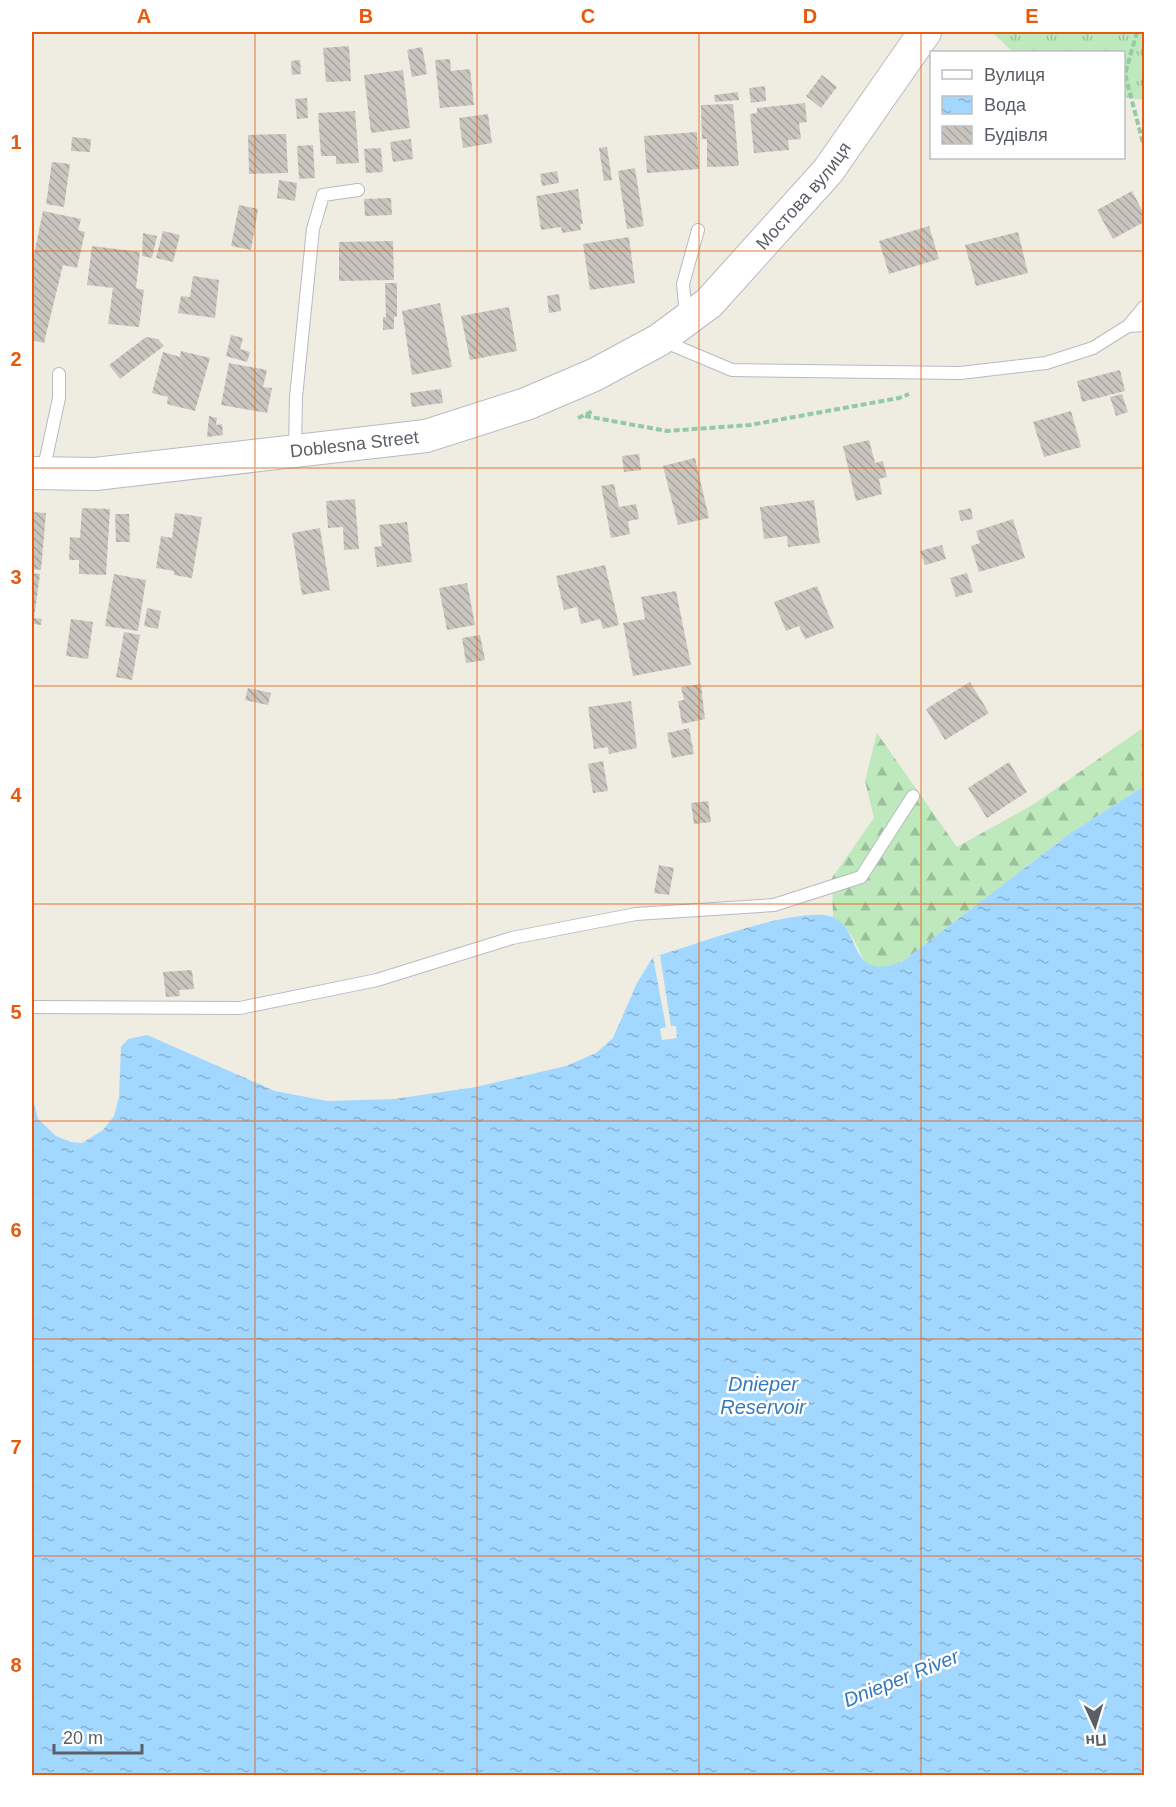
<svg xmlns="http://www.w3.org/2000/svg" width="1176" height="1807" font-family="Arial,sans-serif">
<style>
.grass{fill:url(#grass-tufts)}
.forest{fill:url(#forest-firs)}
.water{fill:url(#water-ripples)}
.pier{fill:#efece2}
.building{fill:url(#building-back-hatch)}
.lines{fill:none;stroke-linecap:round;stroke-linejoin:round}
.service-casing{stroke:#b7bbc0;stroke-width:14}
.tertiary-casing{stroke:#b7bbc0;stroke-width:34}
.path{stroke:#94caa3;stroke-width:4;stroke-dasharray:6 3;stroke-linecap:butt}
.service{stroke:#fff;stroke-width:12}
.tertiary{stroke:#fff;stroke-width:32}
.grid{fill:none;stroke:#e8590c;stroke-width:1.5;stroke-opacity:0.55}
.labels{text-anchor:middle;stroke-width:5;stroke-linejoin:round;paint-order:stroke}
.street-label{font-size:18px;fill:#5a5f65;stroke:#fff}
.water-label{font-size:20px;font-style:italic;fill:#3579ba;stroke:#fff}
.neatline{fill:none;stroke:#e8590c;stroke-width:2}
.grid-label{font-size:20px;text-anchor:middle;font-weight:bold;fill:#e8590c}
</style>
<defs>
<pattern id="grass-tufts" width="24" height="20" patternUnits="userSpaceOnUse" patternTransform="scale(1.5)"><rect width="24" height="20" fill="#bde9bc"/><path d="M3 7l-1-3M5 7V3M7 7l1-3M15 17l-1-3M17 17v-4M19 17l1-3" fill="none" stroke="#9dc09c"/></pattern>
<pattern id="forest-firs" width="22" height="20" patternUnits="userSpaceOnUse" patternTransform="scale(1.5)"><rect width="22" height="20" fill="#bde9bc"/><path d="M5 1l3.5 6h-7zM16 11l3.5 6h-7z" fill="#9dc09c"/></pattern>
<pattern id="water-ripples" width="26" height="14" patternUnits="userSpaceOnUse" patternTransform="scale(1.5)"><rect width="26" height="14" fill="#a2d8ff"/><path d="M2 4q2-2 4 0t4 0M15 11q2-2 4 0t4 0" fill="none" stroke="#87b2d2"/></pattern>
<pattern id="building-back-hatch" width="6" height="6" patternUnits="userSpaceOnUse" patternTransform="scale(1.5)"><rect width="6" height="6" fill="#cac6bf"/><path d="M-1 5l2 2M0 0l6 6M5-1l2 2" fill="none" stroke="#a7a49f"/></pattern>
</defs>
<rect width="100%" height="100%" fill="#efece2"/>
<path class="grass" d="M992,32H1144V100L1124,97V52H1013Z"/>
<path class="forest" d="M1144,727V786L1069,834L903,961C857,980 868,956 848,931C844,926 838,922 833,918L832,878L874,818L865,781L877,733L957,847L1034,804Z"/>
<path class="water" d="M1144,786V1775H32V1095L38,1119L56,1136L71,1142L82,1143L103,1130L114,1116L119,1097L121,1047L128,1039L147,1035L275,1091L327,1101L394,1099L476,1087L566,1066L596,1053L613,1038L637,983L653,957C694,945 784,911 824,915C866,920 843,986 903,961L1069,834Z"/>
<path class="pier" d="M660,955L671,1026H676L677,1038L662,1040L660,1029L666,1027L653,957Z"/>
<path class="building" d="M349,46L351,81L326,82L323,48Z
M422,47L427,74L412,77L407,50Z
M450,59L451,71L470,69L474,105L440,108L435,60Z
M300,60L301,74L292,75L291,61Z
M403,70L410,128L371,133L364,75Z
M822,75L837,87L821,108L806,96Z
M765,86L766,101L751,103L749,88Z
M738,92L739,100L715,102L714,95Z
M307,98L308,118L297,119L295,99Z
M805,103L807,122L799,123L801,139L788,140L789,150L754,153L750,114L757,113V108Z
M733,104L739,166L707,167V139H702L701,105Z
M355,111L359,163L336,164V156H321L318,113Z
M488,114L492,143L463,148L459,118Z
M697,132L699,169L647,173L644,136Z
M286,134L288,173L249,174L248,135Z
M72,137L91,139L90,152L71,151Z
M411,139L413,159L393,162L390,142Z
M313,145L315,178L299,179L297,146Z
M607,147L612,180L604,181L599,148Z
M381,148L383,172L366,173L364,149Z
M52,162L70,164L64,207L46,204Z
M635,168L644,226L627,229L618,171Z
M557,171L559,183L542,186L540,174Z
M279,180L297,183L295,201L277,198Z
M578,189L583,224H580L581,230L562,233L561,227L541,230L536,196Z
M1132,191L1144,214V222L1113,239L1097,210Z
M391,198L392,215L365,216L364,199Z
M239,205L258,209L251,250L231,246Z
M43,211L81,219L78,230L85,232L77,268L63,265L44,343L32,340V264Z
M929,226L939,259L889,274L879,241Z
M163,231L180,235L173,262L156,258Z
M1018,232L1028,273L976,286L965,245Z
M143,233L157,236L152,258L142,256Z
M629,237L635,283L590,290L583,244Z
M393,241L394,280L339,281V242Z
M92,246L140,252L136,288L144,290L139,327L108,324L113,288L87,285Z
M193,276L219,280L215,318L178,313L181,296L190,297Z
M385,283H397V316L394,317V329L383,330V317H386Z
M559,294L561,311L549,313L547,296Z
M440,303L452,367L412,375L402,311Z
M509,307L517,351L470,360L461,316Z
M231,335L243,338L240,349L250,352L247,362L226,356Z
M146,337L158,339L164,346L120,379L109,365Z
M181,351L210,358L195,411L167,404L168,397L152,393L163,352L180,357Z
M229,363L267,370L263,387L272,388L267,413L221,405Z
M1120,370L1125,391L1082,402L1077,381Z
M441,389L443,403L412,407L410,393Z
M1122,394L1128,412L1116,416L1110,397Z
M1071,411L1081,447L1044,457L1033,422Z
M209,416L217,418L216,425L222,424L223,435L207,437Z
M869,440L875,463L883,461L887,477L879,479L882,494L856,501L843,446Z
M639,454L641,470L624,472L622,456Z
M695,458L709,518L678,525L663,466Z
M614,484L619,507L636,504L639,519L628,521L630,534L611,538L601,486Z
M355,499L359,549L344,550L343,527L328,528L326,501Z
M814,500L820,543L788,547L787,536L764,539L760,507Z
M82,508L110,509L106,575L79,574V560H69L70,537L80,538Z
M971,508L973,519L961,521L958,511Z
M32,512L46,513L41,570L32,569Z
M175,513L202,517L192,578L174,575V571L156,568L161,536L172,538Z
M115,514H129L130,542H116Z
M1013,519L1025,558L979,572L971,546L980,543L976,531Z
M407,522L412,562L377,567L374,547L382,546L379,525Z
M320,528L330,590L302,595L292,533Z
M942,545L946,559L925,565L920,551Z
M605,565L619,625L603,629L600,619L581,624L577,607L564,610L556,576Z
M32,573L40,574L34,618L42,619L41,625L34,624L33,631Z
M967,573L973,592L956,597L950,578Z
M114,574L146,580L138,631L105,626Z
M467,583L475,625L447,630L439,588Z
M817,586L834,628L805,639L799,626L786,631L774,602Z
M676,591L691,665L633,676L623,623L645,619L641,597Z
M147,608L161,611L158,629L144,626Z
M71,619L93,622L88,659L66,656Z
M124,632L140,635L132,680L116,677Z
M480,635L485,660L466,663L462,638Z
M970,682L989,713L945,740L926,709Z
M701,684L705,719L682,724L678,701L684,700L681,687Z
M248,688L271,693L268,705L245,700Z
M631,701L637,748L609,754L608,747L594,749L588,707Z
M689,728L694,754L672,758L667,733Z
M603,761L608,791L593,793L588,764Z
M1009,762L1027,792L987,818L968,788Z
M708,801L711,822L694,824L691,803Z
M659,865L674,868L669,895L654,893Z
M192,970L194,989L179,990L180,996L166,997L163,972Z"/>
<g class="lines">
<g class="service-casing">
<path id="service" d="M686,315L683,284L698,230
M1128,326L1144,325
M663,341L732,370L960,373L1046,363L1093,348L1128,326L1144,307
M295,450L296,397L313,229L323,195L358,190
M43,472L59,398V374
M32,1007L240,1008L377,980L512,938L636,914L774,905L861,877L913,796"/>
</g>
<g class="tertiary-casing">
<g id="tertiary">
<path id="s1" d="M32,473L95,474L426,436L526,404L594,375L659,340L709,303L828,171L925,32"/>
</g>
</g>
<path class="path" d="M1137,32L1125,74L1144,147
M585,416L667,431L750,425L899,398L909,394
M578,418L593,411"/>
<use href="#service" class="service"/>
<use href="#tertiary" class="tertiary"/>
</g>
<path class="grid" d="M255,32V1776M477,32V1776M699,32V1776M921,32V1776M32,251H1144M32,468H1144M32,686H1144M32,904H1144M32,1121H1144M32,1339H1144M32,1556H1144"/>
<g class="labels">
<g class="street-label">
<text dy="6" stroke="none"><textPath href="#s1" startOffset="854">Мостова вулиця</textPath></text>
<text dy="6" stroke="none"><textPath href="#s1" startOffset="324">Doblesna Street</textPath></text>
</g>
<g class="water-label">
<text x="763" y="1391">Dnieper<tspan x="763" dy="23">Reservoir</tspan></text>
<text transform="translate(901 1678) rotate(-22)" y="7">Dnieper River</text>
</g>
</g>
<rect width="1176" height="1807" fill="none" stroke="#ffffff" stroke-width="66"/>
<rect x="930" y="51" width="195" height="108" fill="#ffffff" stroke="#bdbfc1" stroke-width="1.5"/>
<rect x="942" y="70" width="30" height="9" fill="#ffffff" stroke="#bdbfc1" stroke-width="1.5"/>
<text x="984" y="81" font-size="18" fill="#5a5f65">Вулиця</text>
<rect x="942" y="96" width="30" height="18" fill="url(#water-ripples)" stroke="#bdbfc1" stroke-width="1.5"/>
<text x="984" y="111" font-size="18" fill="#5a5f65">Вода</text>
<rect x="942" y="126" width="30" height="18" fill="url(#building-back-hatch)" stroke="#bdbfc1" stroke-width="1.5"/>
<text x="984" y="141" font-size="18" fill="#5a5f65">Будівля</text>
<g transform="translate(1095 1726) rotate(176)" stroke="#ffffff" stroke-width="4.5" paint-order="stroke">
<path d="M0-4.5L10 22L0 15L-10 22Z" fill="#5a5f65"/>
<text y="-9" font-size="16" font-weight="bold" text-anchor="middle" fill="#5a5f65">Пн</text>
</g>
<path d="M54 1744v9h88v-9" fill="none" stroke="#5a5f65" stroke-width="3"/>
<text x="63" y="1744" font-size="18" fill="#5a5f65" stroke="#ffffff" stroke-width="4.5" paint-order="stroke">20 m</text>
<rect x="33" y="33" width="1110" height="1741" class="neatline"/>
<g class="grid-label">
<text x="144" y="23">A</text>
<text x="366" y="23">B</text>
<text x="588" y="23">C</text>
<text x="810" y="23">D</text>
<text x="1032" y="23">E</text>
<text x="16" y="149">1</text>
<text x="16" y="366">2</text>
<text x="16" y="584">3</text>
<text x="16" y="802">4</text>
<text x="16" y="1019">5</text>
<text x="16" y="1237">6</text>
<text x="16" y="1454">7</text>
<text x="16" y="1672">8</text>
</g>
</svg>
